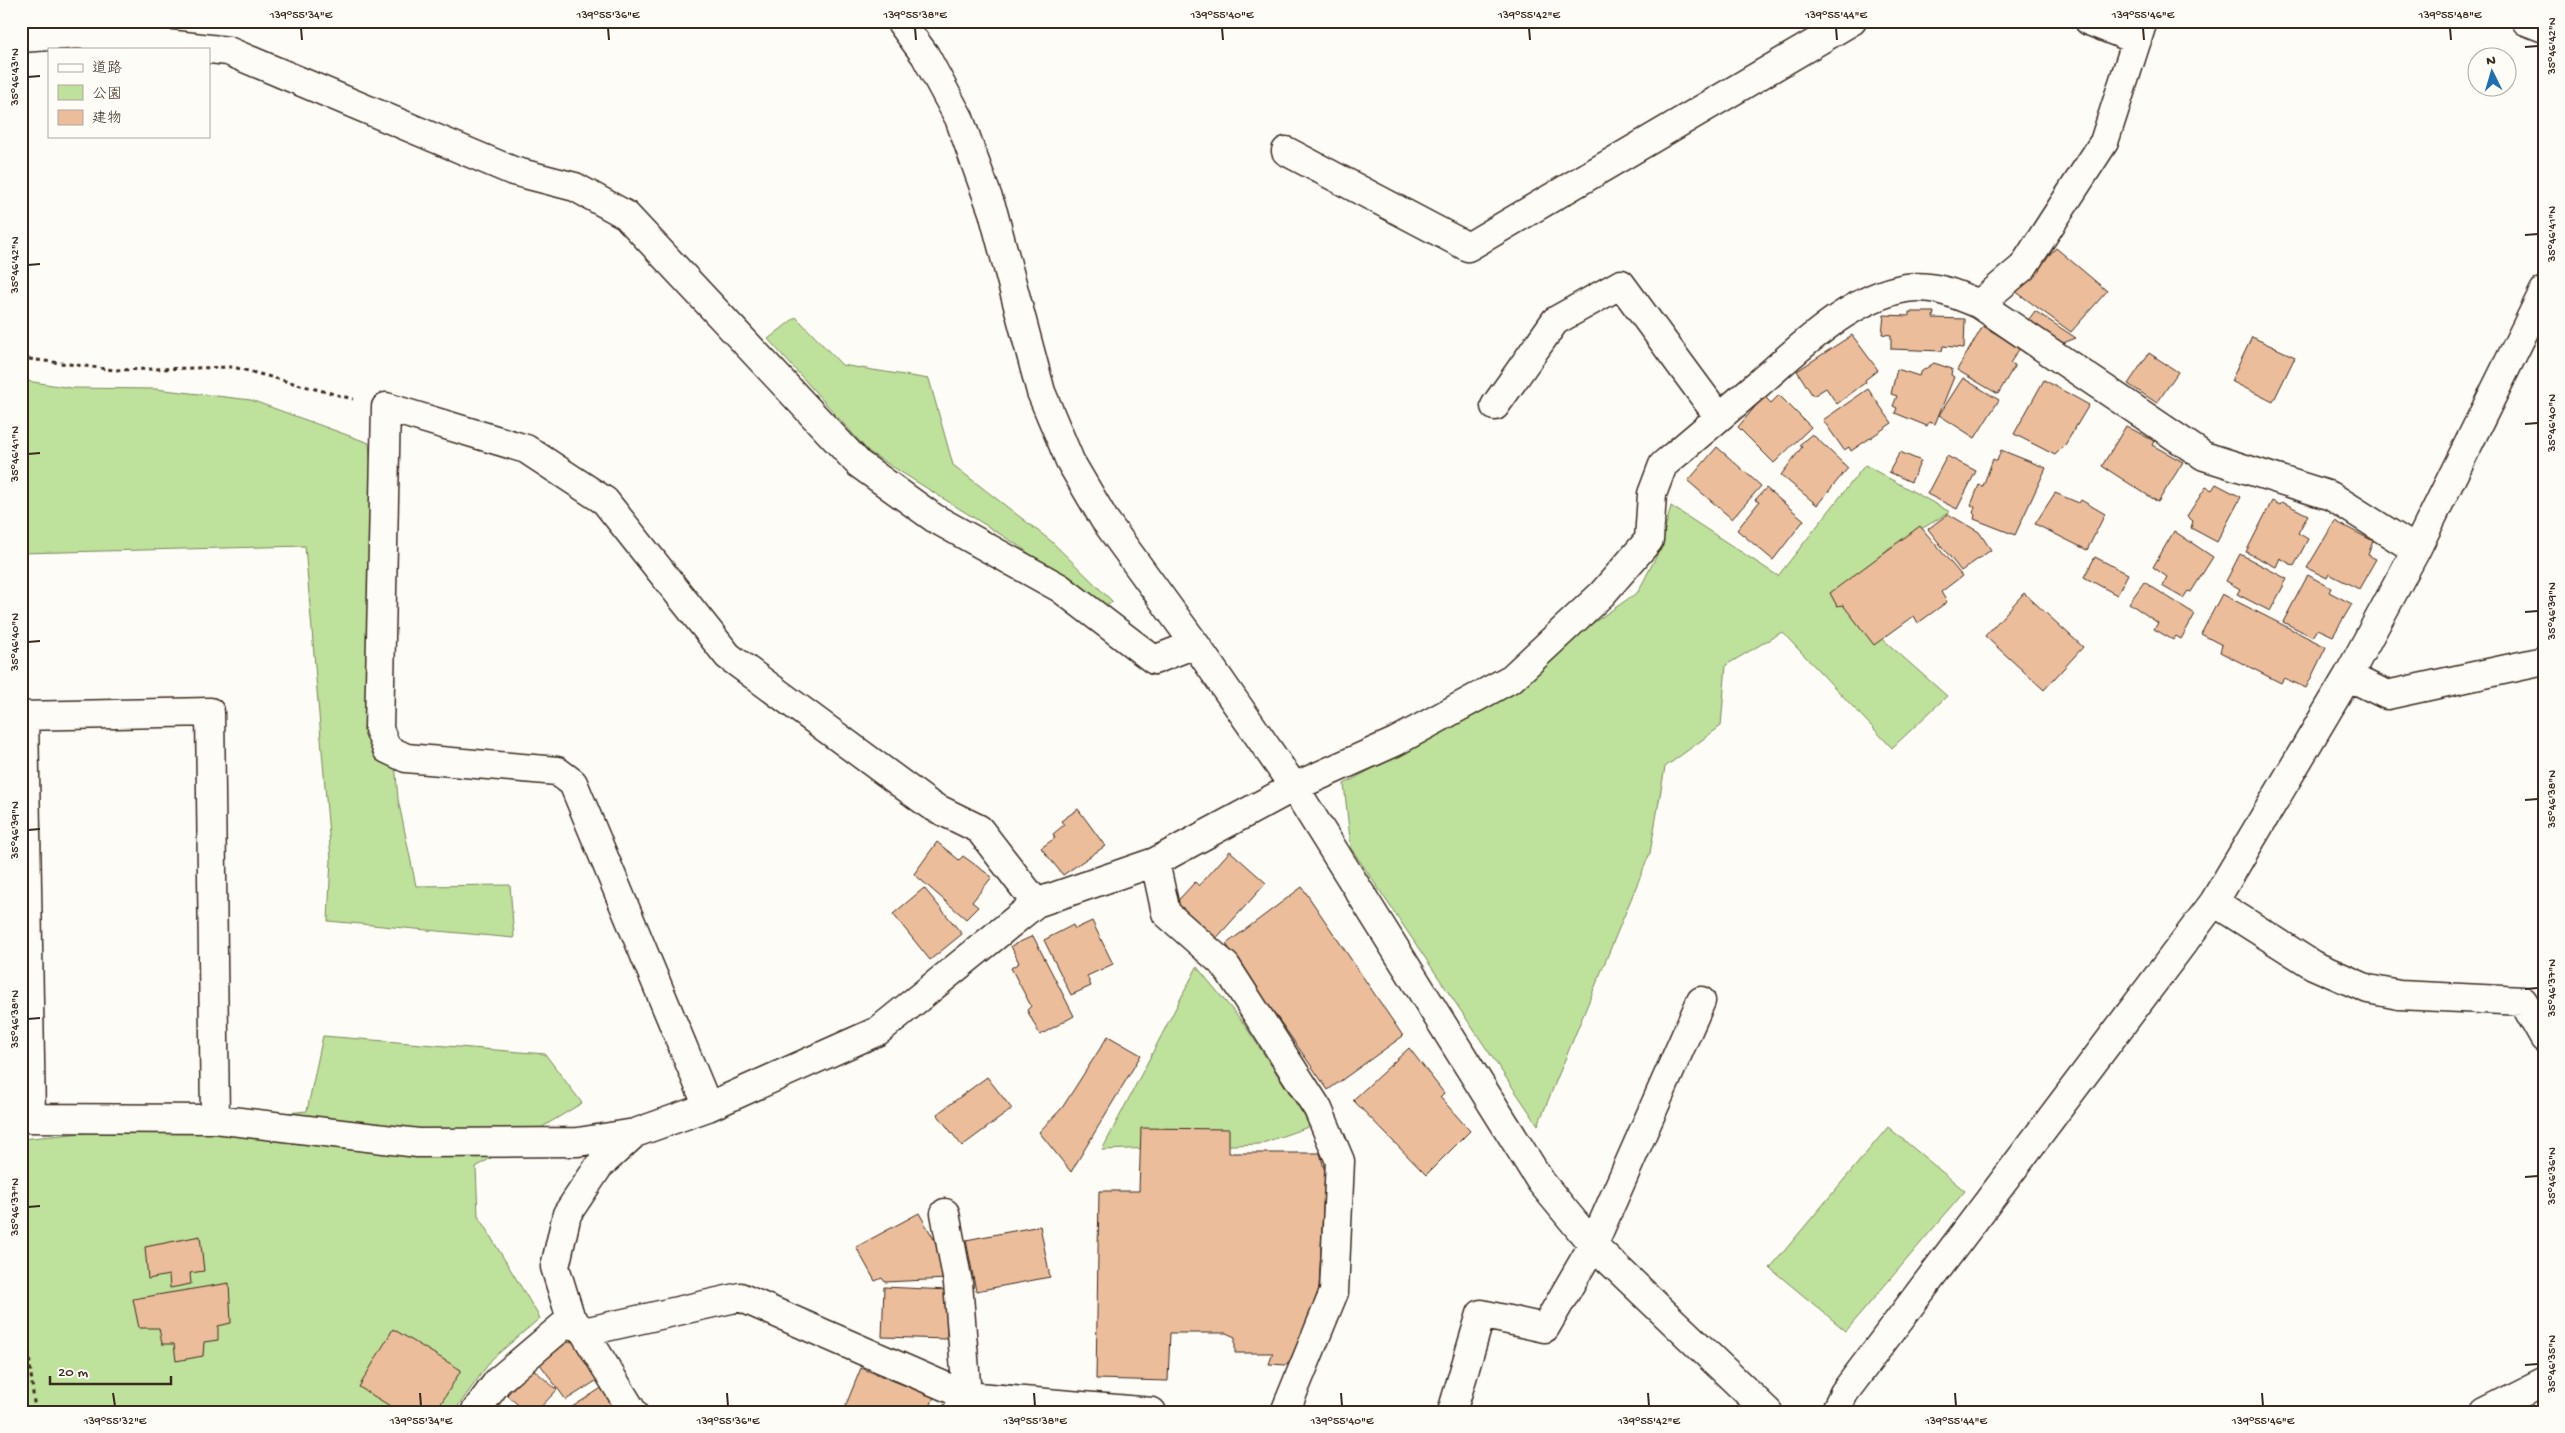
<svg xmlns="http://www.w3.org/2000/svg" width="2565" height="1433" font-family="'Gochi Hand','Klee One',sans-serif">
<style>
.green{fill:#bee19b;stroke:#7c865c}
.building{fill:#ebbd9b;stroke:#3b2a1e}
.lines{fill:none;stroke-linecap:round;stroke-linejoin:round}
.minor-casing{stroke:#3b2a1e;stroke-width:31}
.path{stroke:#3b2a1e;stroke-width:3;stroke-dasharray:4 4;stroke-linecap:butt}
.minor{stroke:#fdfcf7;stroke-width:28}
.ticks{fill:none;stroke:#3b2a1e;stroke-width:2}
.neatline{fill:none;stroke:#3b2a1e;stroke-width:2}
.ticks-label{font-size:12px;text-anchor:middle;fill:#3b2a1e}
</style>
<rect width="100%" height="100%" fill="#fdfcf7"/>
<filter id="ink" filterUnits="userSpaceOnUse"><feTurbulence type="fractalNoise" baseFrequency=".02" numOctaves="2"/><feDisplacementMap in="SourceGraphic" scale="10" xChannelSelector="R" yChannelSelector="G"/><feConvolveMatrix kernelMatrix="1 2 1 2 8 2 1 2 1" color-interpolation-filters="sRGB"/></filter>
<g filter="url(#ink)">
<path class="green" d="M796,317L842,365L929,379L953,465L1051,541L1113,602L1099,607L1019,546L869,452L768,339Z
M21,380L71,388L156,389L251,400L369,443L398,799L416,886L510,885L514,938L328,921L331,859L305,546L21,553Z
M1865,465L1950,512L1889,548L1834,596L1947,696L1892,748L1782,632L1726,665L1721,726L1665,767L1650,853L1538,1125L1351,848L1344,784L1517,690L1586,628L1638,592L1659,551L1671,506L1778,576Z
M1197,967L1244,1024L1311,1126L1260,1144L1102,1150Z
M323,1036L545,1054L582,1103L476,1167L478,1216L540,1318L492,1359L454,1412H21V1139L307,1111Z
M1888,1127L1965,1191L1846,1331L1770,1268Z"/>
<path class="building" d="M2056,248L2107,291L2071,332L2015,291Z
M2035,311L2076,338L2058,345L2026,323Z
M1909,312H1934L1933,318L1965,319L1964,348L1943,346L1942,351L1891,349V335L1882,334L1884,315L1909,316Z
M1983,326L2020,348L2010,363L2015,365L1998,394L1957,370Z
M1852,335L1878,370L1865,380L1866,382L1837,404L1826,388L1813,396L1797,371Z
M2252,337L2295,357L2273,402L2231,381Z
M2149,353L2178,372L2157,403L2128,384Z
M1934,363L1952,369L1951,375L1954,377L1935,424L1929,422L1927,426L1895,413L1897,408L1893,406L1897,396L1891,394L1897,369L1919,376L1922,371Z
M1963,378L1999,400L1975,438L1939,415Z
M2044,380L2089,405L2065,445L2055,455L2014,434Z
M1868,389L1892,423L1851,451L1849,447L1844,450L1823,420Z
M1779,395L1811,427L1774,463L1738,427L1764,396L1771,403Z
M2126,426L2154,441L2152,445L2183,462L2158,502L2102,466Z
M1812,434L1848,468L1817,505L1781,475L1802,447L1799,445Z
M1717,447L1761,486L1732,519L1688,481Z
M2001,450L2046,468L2015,535L1974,519L1975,515L1973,513L1975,507L1971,505L1979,485L1983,486L1993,459L1997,461Z
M1900,452L1921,461L1911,482L1889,472Z
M1947,456L1976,471L1957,509L1927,494Z
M2216,484L2241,497L2217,542L2191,528L2193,521L2187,516L2206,487L2212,490Z
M1766,488L1804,520L1773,560L1737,530L1759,502L1755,500Z
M2055,493L2079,503L2081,500L2105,514L2087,550L2035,524Z
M2272,501L2280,505L2282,502L2308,515L2298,533L2308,539L2294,566L2280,558L2276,567L2246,552Z
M1948,514L1979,532L1991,550L1961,571L1928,529Z
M2335,521L2373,541L2368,555L2376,559L2359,589L2329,574L2327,578L2307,568Z
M1920,526L1962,576L1941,592L1947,602L1918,623L1914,616L1874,645L1843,605L1837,606L1830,593Z
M2174,531L2213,557L2191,592L2188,591L2183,598L2162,586L2167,577L2153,567Z
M2240,554L2287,579L2270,611L2237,594L2240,589L2226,581Z
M2095,557L2128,574L2117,595L2084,577Z
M2308,575L2331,588L2329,592L2352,604L2333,636L2318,629L2313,637L2283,622Z
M2144,582L2195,614L2181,639L2176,636L2173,640L2154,629L2158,623L2129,603Z
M2024,593L2083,647L2044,690L1985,636Z
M2222,594L2326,647L2306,688L2284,678L2281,683L2220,652L2222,645L2201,634Z
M1078,809L1105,846L1063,875L1041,848L1055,838L1053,834L1064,825L1061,821Z
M937,842L959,860L963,856L992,877L972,902L978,907L966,919L914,874Z
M1230,851L1266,883L1212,943L1172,907L1195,882L1199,886Z
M1302,887L1403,1036L1328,1090L1226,944Z
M924,888L962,934L930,960L893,914Z
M1092,921L1113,964L1087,976L1091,986L1071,995L1044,940L1073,925L1075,929Z
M1033,936L1074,1016L1040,1035L1027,1010L1031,1006L1011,968L1019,963L1011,946Z
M1108,1036L1141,1055L1071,1172L1039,1132L1062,1108Z
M1409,1048L1444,1093L1440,1097L1470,1131L1426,1175L1353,1100Z
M987,1077L1012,1109L962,1146L937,1114Z
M1141,1128L1229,1129V1153H1320L1325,1172L1319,1288L1302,1339L1287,1365L1269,1364L1273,1353H1235V1337L1226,1333H1170L1168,1381L1096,1379L1099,1191H1139Z
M919,1213L940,1250L947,1279L885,1282L882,1278L875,1281L856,1247Z
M1040,1226L1050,1277L976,1291L966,1240Z
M200,1236L204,1271L190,1273L191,1284L170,1288L169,1275L148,1279L145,1247Z
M229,1283L231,1323L218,1326V1340L204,1342L203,1356L176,1361L174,1344H162L159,1328H139L133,1299Z
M884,1287L948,1290L947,1339L882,1337Z
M393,1329L461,1370L436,1412H400L359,1387Z
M574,1341L599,1379L566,1400L540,1364L566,1343Z
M532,1368L557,1390L536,1412H526L507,1395Z
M861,1368L934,1397L928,1412H843Z
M603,1387L621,1412H567L566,1411Z"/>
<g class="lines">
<g class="minor-casing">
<path id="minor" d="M900,21L925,55L959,118L993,212L1041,392L1070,461L1104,519L1195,644L1294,787L1541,1182L1593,1245L1768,1412
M2089,21L2137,40
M2526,21L2544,28
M21,38L78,34L228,51L513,171L575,187L626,215L859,464L934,518L1060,588L1154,660L1195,644
M1286,151L1468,247L1852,21
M1979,304L2023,267L2104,142L2143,21
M1495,406L1555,321L1621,284L1719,417
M2348,676L2387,695L2544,661
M21,716L210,712L215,1119
M24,716L31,1117
M1155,862L1166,913L1226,966L1318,1109L1340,1161L1334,1292L1285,1412
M2214,902L2313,965L2368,989L2399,995L2523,1001L2544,1038
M708,1107L573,783L557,771L406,758L387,749L379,729L386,407L526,449L605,501L728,656L930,805L979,829L1036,903
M21,1118L215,1119L418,1143L578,1142L635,1133L708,1107L878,1031L1036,903L1155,862L1294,787L1395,742L1512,678L1602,594L1649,540L1652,494L1663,465C1695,438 1727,411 1758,384C1801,347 1849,298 1906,288C1932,284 1956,294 1979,304L2204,456L2331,496L2416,550
M584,1332L740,1297L967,1396L958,1283L945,1213
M958,1410L967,1396L1152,1412
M475,1412L498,1381L571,1319
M633,1412L584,1332L571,1319L555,1267L567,1214L599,1166L635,1133
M1452,1412L1481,1314L1545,1328L1593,1245L1701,1001
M1835,1412L1844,1393L2214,902L2348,676L2416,550L2544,291
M2485,1412L2544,1382"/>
</g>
<path class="path" d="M21,358L115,370L233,367L353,399
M21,1280L35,1412
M196,1408V1412"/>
<use href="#minor" class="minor"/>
</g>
</g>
<path class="ticks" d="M301,28L302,40M608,28L609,40M915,28L916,40M1222,28L1223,40M1529,28L1530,40M1836,28L1837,40M2143,28L2144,40M2450,28L2451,40M2525,47L2538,46M28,77L40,76M2525,235L2538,234M28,265L40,264M2525,424L2538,423M28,454L40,453M2525,612L2538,611M28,642L40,641M2525,800L2538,799M28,830L40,829M2525,989L2538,988M28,1019L40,1018M2525,1177L2538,1176M28,1207L40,1206M2525,1365L2538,1364M113,1393L115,1406M420,1393L421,1406M727,1393L728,1406M1034,1393L1035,1406M1341,1393L1342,1406M1648,1393L1649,1406M1955,1393L1956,1406M2262,1393L2263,1406"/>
<rect width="2565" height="1433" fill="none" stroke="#fdfcf7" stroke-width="55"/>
<rect x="48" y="48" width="162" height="90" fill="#fdfcf7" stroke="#afa8a0"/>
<rect x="58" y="64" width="25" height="8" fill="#fdfcf7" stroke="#afa8a0"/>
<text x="92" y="72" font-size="15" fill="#3b2a1e">道路</text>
<rect x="58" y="85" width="25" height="15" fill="#bee19b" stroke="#afa8a0"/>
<text x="92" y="98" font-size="15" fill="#3b2a1e">公園</text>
<rect x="58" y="110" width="25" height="15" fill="#ebbd9b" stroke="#afa8a0"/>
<text x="92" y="122" font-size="15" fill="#3b2a1e">建物</text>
<g transform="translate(2492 72) rotate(355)"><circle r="24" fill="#fdfcf7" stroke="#afa8a0"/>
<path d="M0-4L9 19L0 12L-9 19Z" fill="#1f6fb2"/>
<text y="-8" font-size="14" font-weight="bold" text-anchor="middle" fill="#3b2a1e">N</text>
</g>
<path d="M50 1376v8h121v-8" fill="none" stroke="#3b2a1e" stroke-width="2.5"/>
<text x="58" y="1376" font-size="15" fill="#3b2a1e" stroke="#fdfcf7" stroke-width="4" paint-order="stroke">20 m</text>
<rect x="28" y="28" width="2510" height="1378" class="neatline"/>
<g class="ticks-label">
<text x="301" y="18">139°55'34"E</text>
<text x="608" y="18">139°55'36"E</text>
<text x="915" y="18">139°55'38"E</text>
<text x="1222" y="18">139°55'40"E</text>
<text x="1529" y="18">139°55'42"E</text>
<text x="1836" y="18">139°55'44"E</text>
<text x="2143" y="18">139°55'46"E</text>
<text x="2450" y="18">139°55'48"E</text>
<text transform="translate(2551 46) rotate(-90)" y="4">35°46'42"N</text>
<text transform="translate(14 77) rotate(-90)" y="4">35°46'43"N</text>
<text transform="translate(2551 234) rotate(-90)" y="4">35°46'41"N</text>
<text transform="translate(14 265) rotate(-90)" y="4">35°46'42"N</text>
<text transform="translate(2551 423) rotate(-90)" y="4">35°46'40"N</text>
<text transform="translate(14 454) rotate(-90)" y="4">35°46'41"N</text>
<text transform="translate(2551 611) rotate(-90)" y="4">35°46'39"N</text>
<text transform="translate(14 642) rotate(-90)" y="4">35°46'40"N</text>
<text transform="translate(2551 799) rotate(-90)" y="4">35°46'38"N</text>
<text transform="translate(14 830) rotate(-90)" y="4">35°46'39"N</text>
<text transform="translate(2551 988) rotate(-90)" y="4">35°46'37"N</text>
<text transform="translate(14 1019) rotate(-90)" y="4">35°46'38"N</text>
<text transform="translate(2551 1176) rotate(-90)" y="4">35°46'36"N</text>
<text transform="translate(14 1207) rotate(-90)" y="4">35°46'37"N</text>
<text transform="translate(2551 1364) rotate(-90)" y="4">35°46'35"N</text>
<text x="115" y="1424">139°55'32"E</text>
<text x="421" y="1424">139°55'34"E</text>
<text x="728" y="1424">139°55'36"E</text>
<text x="1035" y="1424">139°55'38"E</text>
<text x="1342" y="1424">139°55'40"E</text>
<text x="1649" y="1424">139°55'42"E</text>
<text x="1956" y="1424">139°55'44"E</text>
<text x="2263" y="1424">139°55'46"E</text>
</g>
</svg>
